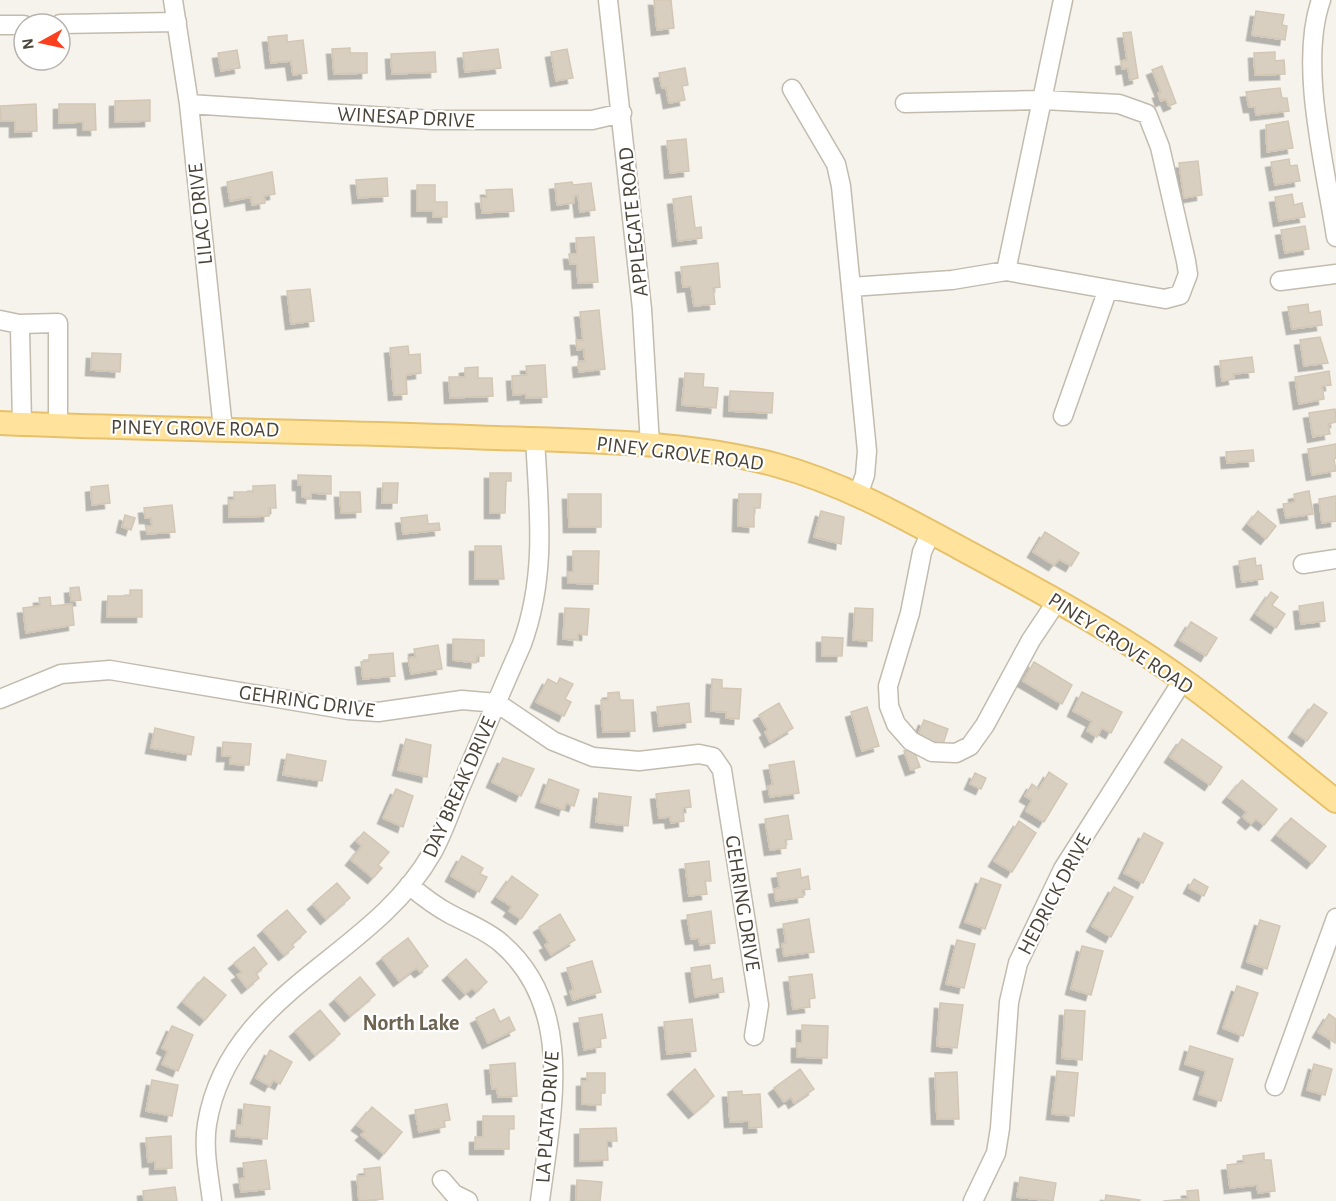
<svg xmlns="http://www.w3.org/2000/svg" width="1336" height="1201" font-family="'Alegreya Sans',sans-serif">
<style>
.building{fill:#d8cfc1;stroke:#d3c7b4;stroke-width:1.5;filter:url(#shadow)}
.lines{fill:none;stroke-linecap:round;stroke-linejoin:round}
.minor-casing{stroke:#c2bbae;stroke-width:21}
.major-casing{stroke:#e6c16a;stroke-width:26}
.minor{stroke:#fff;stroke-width:18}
.major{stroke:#ffe39c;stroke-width:22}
.labels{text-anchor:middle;stroke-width:4.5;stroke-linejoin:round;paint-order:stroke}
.street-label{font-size:21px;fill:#4b4439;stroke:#fff}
.neighbourhood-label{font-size:22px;font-weight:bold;fill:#6e6250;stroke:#fff}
</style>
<defs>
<filter id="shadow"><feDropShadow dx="-5.5" dy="5.5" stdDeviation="0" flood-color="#0004"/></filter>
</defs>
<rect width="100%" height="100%" fill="#f6f3ec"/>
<path class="building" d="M654,0H671L674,28L657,30Z
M1256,11L1284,15L1282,25L1287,26L1285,40L1252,35Z
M1131,32L1138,78L1130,80L1128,68L1122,69L1121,61L1127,60L1123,33Z
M287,35V42L303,40L307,73L293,75L291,61L271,63L268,37Z
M350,48V53H367V73L334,74L332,49Z
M498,49L501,68L465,72L463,53Z
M567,49L573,78L556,81L551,52Z
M237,50L240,68L221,71L218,53Z
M435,52L436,72L392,74L391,54Z
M1275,52V61L1284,60L1285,74L1255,75L1254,53Z
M1162,66L1176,103L1169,106L1166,99L1161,101L1158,93L1161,92L1152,70Z
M685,68L688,85L682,86L685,100L669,103L666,87L662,88L659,73Z
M1280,88L1282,98H1287L1289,111L1256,115L1255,107H1249L1246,92Z
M150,100V121L115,122V101Z
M36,104L37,131L15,132V121H1L0,106Z
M59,104H95L96,130H83V122L59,123Z
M1288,121L1293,148L1267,152L1266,125Z
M686,139L689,171L670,173L667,141Z
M1289,159L1290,166L1297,165L1300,181L1275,185L1271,162Z
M1198,161L1202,195L1184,198L1179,163Z
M272,172L275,194L264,196L265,203L252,205L251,197L230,201L227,182Z
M387,178L388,196L358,198L356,180Z
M572,182L573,185L591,183L595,210L580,212L578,195L574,196V203L557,205L555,184Z
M417,185H435V202H447V217H433V211H417Z
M512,189L514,211L482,213L481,198H487L486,190Z
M1292,194L1294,205L1302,203L1305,217L1279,221L1275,197Z
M691,196L695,228L701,227L702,238L678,241L673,199Z
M1305,226L1309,249L1285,253L1281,230Z
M594,237L598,282L578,283L577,264H570L569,254H577L576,238Z
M718,263L720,287L713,288L715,304L694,306L691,286L683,287L681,267Z
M310,289L314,321L291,324L287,291Z
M1308,304L1309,313L1320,311L1322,325L1292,329L1288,307Z
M599,310L605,369L579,372L578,362L585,361L584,349L577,350L576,340H583L580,312Z
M1320,337L1328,363L1304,366L1300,340Z
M408,346L409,355L420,354L421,373L406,375L407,394L394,395L390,348Z
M92,353L121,354L120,372L91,370Z
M1252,357L1254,372L1233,374L1234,379L1222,381L1220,361Z
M545,365L547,397L526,398V394L513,395L512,376L527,375L526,366Z
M478,367V378H492L493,396L450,398L449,377H465V368Z
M1329,371L1331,385L1322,386L1324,399L1299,404L1295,377Z
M685,373L704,374L703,387L718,388L716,408L682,405Z
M730,391L773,393L772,413L729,411Z
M1335,409L1336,422L1328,424L1330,434L1313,437L1309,413Z
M1336,444V458L1334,459L1336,471L1312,475L1308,449Z
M1253,450L1254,461L1227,463L1226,452Z
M490,473H511V481H506L505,513H490Z
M298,475L331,476V494L311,493V498L302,497V485H298Z
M383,483H398L397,503H382Z
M108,485L110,503L92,505L91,487Z
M275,485L276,508H269V516L229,517V500H234V492H253V486Z
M1309,491L1313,514L1286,518L1283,504L1295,502L1294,494Z
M340,492H360L361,512L341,513Z
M568,494H601V527H569Z
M739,494H761L760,508H754V527L738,526Z
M1336,496V521L1322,523L1319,499Z
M172,505L175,532L147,534L146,526H152L151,518H145L144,508Z
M821,511L844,517L841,544L814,537Z
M1258,511L1276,526L1266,539L1248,524Z
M125,515L135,518L131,530L122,527Z
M427,515L428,524L439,523L440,530L403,534L401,518Z
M1045,532L1079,553L1071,566L1059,559L1054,565L1033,552Z
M475,546H501L504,579H475Z
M573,551H599L598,584L568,583V572H573Z
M1255,558L1256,566L1261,565L1263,579L1242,582L1239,561Z
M79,587L81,600L71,601L70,588Z
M130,590H142V617H107L108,596H130Z
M1271,592L1278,597L1272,605L1285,614L1276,628L1256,614Z
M50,597L51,606L72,604L74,625L26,633L23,608L40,606L39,598Z
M1323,602L1325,621L1301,624L1299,606Z
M565,608L589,609L587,635L578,634V640L563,639Z
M855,608L873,609L872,641L853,640Z
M1191,622L1217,638L1206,656L1180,640Z
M822,637L843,638L842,656H822Z
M453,639L484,640V656H477L476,663L453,660Z
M438,645L442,669L411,674L408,658L416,657L414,649Z
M393,653L395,676L363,679L361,662L369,661V655Z
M1034,662L1072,685L1062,704L1023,681Z
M560,678L573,684L565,699L571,702L564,716L536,702L548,679L557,684Z
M712,679L722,680V688L741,689L739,719L726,718V712L711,711Z
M619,692L620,700H633L635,731L603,732L601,700H608V693Z
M1082,692L1122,712L1111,733L1102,728L1097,737L1087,731L1092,721L1073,711Z
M689,703L691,722L659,726L657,707Z
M779,703L793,728L770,742L765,732L768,730L759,715Z
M1314,704L1327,713L1307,741L1294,732Z
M867,707L879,746L862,751L851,712Z
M924,720L948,729L941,750L916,740Z
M155,728L194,737L191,755L151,748Z
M406,739L431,745L427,777L398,770Z
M1182,739L1222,767L1210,785L1170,757Z
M223,742L251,744L249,765L230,764L231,756H222Z
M913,748L920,767L911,770L904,751Z
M287,754L326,761L322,781L283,775Z
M503,758L534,769L521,796L492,782Z
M794,761L799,793L770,797L768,786L773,785L769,765Z
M1049,772L1067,784L1044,822L1026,811L1032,800L1025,796L1032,784L1039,789Z
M975,773L986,778L981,789L970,784Z
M549,779L579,790L574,806L566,803L564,810L541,802Z
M1242,780L1277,809L1264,825L1256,819L1251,824L1243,817L1247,812L1228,797Z
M396,789L413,796L403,827L383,818Z
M689,790L691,807L683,808L684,821L671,823L670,817L659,818L656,794Z
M599,793L631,797L628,826L596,822Z
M788,815L792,839L785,840L786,848L770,850L765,819Z
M1291,818L1326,846L1312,863L1277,835Z
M1019,821L1036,833L1012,872L994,861Z
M364,832L389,852L378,865L382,868L373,878L351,860L362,846L356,841Z
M1144,833L1163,843L1143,883L1124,873Z
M462,856L483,868L480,874L487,877L479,892L451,876Z
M709,861L711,881H705L707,894L689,896L685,864Z
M800,869L801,878L808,876L810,889L802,890L803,897L776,901L774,889L780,888L777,873Z
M512,876L538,895L521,919L509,911L512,907L497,897Z
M981,878L1001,885L985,929L965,922Z
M1194,879L1208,887L1204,896L1189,888Z
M337,883L350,898L326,919L313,904Z
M1114,887L1133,897L1111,937L1092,926Z
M287,910L306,932L292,944L294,947L284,955L263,930Z
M711,911L715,943L700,945L699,938L691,939L687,915Z
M560,914L575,940L551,955L545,945L549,943L539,927Z
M809,919L814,952L784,956L782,944L786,943L783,924Z
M1260,920L1280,926L1267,969L1247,962Z
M408,938L428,966L420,972L416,968L399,981L382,958Z
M957,940L975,944L964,988L946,984Z
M1082,946L1103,951L1091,995L1071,989Z
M254,947L267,964L256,973L259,978L247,988L237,975L242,972L234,963Z
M466,959L487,982L476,992L472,988L465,994L448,975Z
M592,961L601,992L573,1000L570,991L574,990L567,968Z
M710,965L712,980L722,978L724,992L695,997L691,968Z
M812,974L815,998L809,999L810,1007L793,1009L789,977Z
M204,977L226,995L205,1020L183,1002Z
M360,977L375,995L350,1016L335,999Z
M1237,986L1258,993L1243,1036L1223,1028Z
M940,1003L963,1005L957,1048L937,1046Z
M494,1009L500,1022L509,1017L515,1030L488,1043L476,1018Z
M320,1010L340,1034L315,1055L295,1031Z
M1065,1010L1085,1011L1082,1060L1062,1058Z
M602,1014L606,1038L600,1039L601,1047L584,1050L579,1018Z
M1329,1014L1336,1019L1335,1043L1318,1032Z
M692,1019L696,1051L667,1054L664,1022Z
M802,1025L828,1026L827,1058L797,1057V1043H802Z
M172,1026L193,1035L178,1071L162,1064L168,1051L162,1048Z
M1190,1046L1233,1059L1221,1101L1199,1094L1206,1071L1185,1064Z
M270,1050L292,1062L280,1084L273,1080L270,1086L256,1078Z
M515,1063L517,1096L498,1097L497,1088L492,1089L490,1065Z
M1314,1064L1332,1069L1325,1095L1307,1090Z
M695,1069L714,1096L694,1113L673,1089Z
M800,1069L814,1089L794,1103L791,1097L784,1102L774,1088Z
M1057,1071L1078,1073L1074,1116L1052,1114Z
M957,1072L959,1119H937L935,1073Z
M587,1073H605V1093H601V1105L582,1104V1081H587Z
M152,1080L178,1085L172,1116L146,1111Z
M742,1091V1095L760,1094L762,1127L749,1128V1121L730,1122L728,1092Z
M244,1104L270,1107L267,1139L236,1136L237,1125H242Z
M447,1104L450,1120L444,1121L445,1127L419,1132L415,1110Z
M372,1107L402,1132L384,1154L361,1135L365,1131L357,1125Z
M483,1116H514V1129H509V1149H475V1137H483Z
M616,1128L617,1141H607L608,1160L580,1161V1129Z
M171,1136L172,1168L155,1169V1161L148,1162L146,1138Z
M1264,1153V1160H1271L1275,1191L1258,1193L1257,1185L1230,1188L1227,1165L1244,1163L1243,1156Z
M266,1160L270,1189L241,1192L239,1179L245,1178L243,1163Z
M380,1167L383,1199L359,1201L357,1176H365L364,1169Z
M1020,1177L1056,1183L1053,1201L1017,1197Z
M577,1180L602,1182L600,1201H576Z
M175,1187L177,1201H144L143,1191Z
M1198,1190L1199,1201H1163L1188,1199L1187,1191Z
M1106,1195L1140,1200L1139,1201H1105Z"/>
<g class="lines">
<g class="minor-casing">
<path id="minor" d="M173,0L189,104L223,429
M608,0L642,309L650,445
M1321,0C1298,65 1326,169 1336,237
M60,24L177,22
M0,25H24
M792,89L836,164L841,186L867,451L865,475L858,495
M189,104L433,120H592L622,113
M1006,271L1063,0
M1280,281L1336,274
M851,287L952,280L1006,271L1165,299L1180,295L1188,274L1186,261L1160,147L1147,114L1119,104L1044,100L905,103
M0,320L19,324L20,328L22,424
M19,324L58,323V425
M1063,416L1108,289
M931,532L922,552L910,613L888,686L889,706L896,724L911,741L932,752L956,753L970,746L985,725L1031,640L1057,601
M1303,564L1336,559
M0,699L61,674L110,670L348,710L378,712L462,700L497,703L553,741L593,757L639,761L699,754L713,757L722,770L759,1005L754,1036
M409,885C422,896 435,906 450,914C467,923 486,930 501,943C577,1008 551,1114 540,1201
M1275,1086L1336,918
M442,1180L454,1194L468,1201
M212,1201C209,1176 203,1149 207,1124C229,991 372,959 432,853C444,832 451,808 461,786C481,739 501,691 522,644C547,575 539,511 535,439
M973,1201L996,1153L1000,1128L1009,1002L1018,963L1063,869L1183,680"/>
</g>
<g class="major-casing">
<path id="major" d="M0,423C166,430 331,431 497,438C590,441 686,441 776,465C842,483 901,516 960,548C1036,589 1113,630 1183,680C1236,718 1285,761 1336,801"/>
</g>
<use href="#minor" class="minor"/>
<use href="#major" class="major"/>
</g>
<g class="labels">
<g class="street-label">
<text transform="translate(406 117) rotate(3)" y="7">WINESAP DRIVE</text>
<text transform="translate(200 214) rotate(-96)" y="7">LILAC DRIVE</text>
<text transform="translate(633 222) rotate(-96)" y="7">APPLEGATE ROAD</text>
<text transform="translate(195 428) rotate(1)" y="7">PINEY GROVE ROAD</text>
<text transform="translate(680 453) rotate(7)" y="7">PINEY GROVE ROAD</text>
<text transform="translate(1121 643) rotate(33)" y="7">PINEY GROVE ROAD</text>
<text transform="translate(307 701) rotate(8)" y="7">GEHRING DRIVE</text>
<text transform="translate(459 787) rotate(-66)" y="7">DAY BREAK DRIVE</text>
<text transform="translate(1054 894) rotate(-62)" y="7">HEDRICK DRIVE</text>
<text transform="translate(743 903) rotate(81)" y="7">GEHRING DRIVE</text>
<text transform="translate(547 1117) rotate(-86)" y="7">LA PLATA DRIVE</text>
</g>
<g class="neighbourhood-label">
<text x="411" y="1030">North Lake</text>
</g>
</g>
<g transform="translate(42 42) rotate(262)"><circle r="28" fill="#ffffff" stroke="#b7b4b0" stroke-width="1.5"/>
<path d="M0-4.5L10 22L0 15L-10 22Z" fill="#fc3f1d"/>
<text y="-9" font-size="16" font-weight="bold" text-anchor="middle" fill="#4b4439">N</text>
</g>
</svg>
